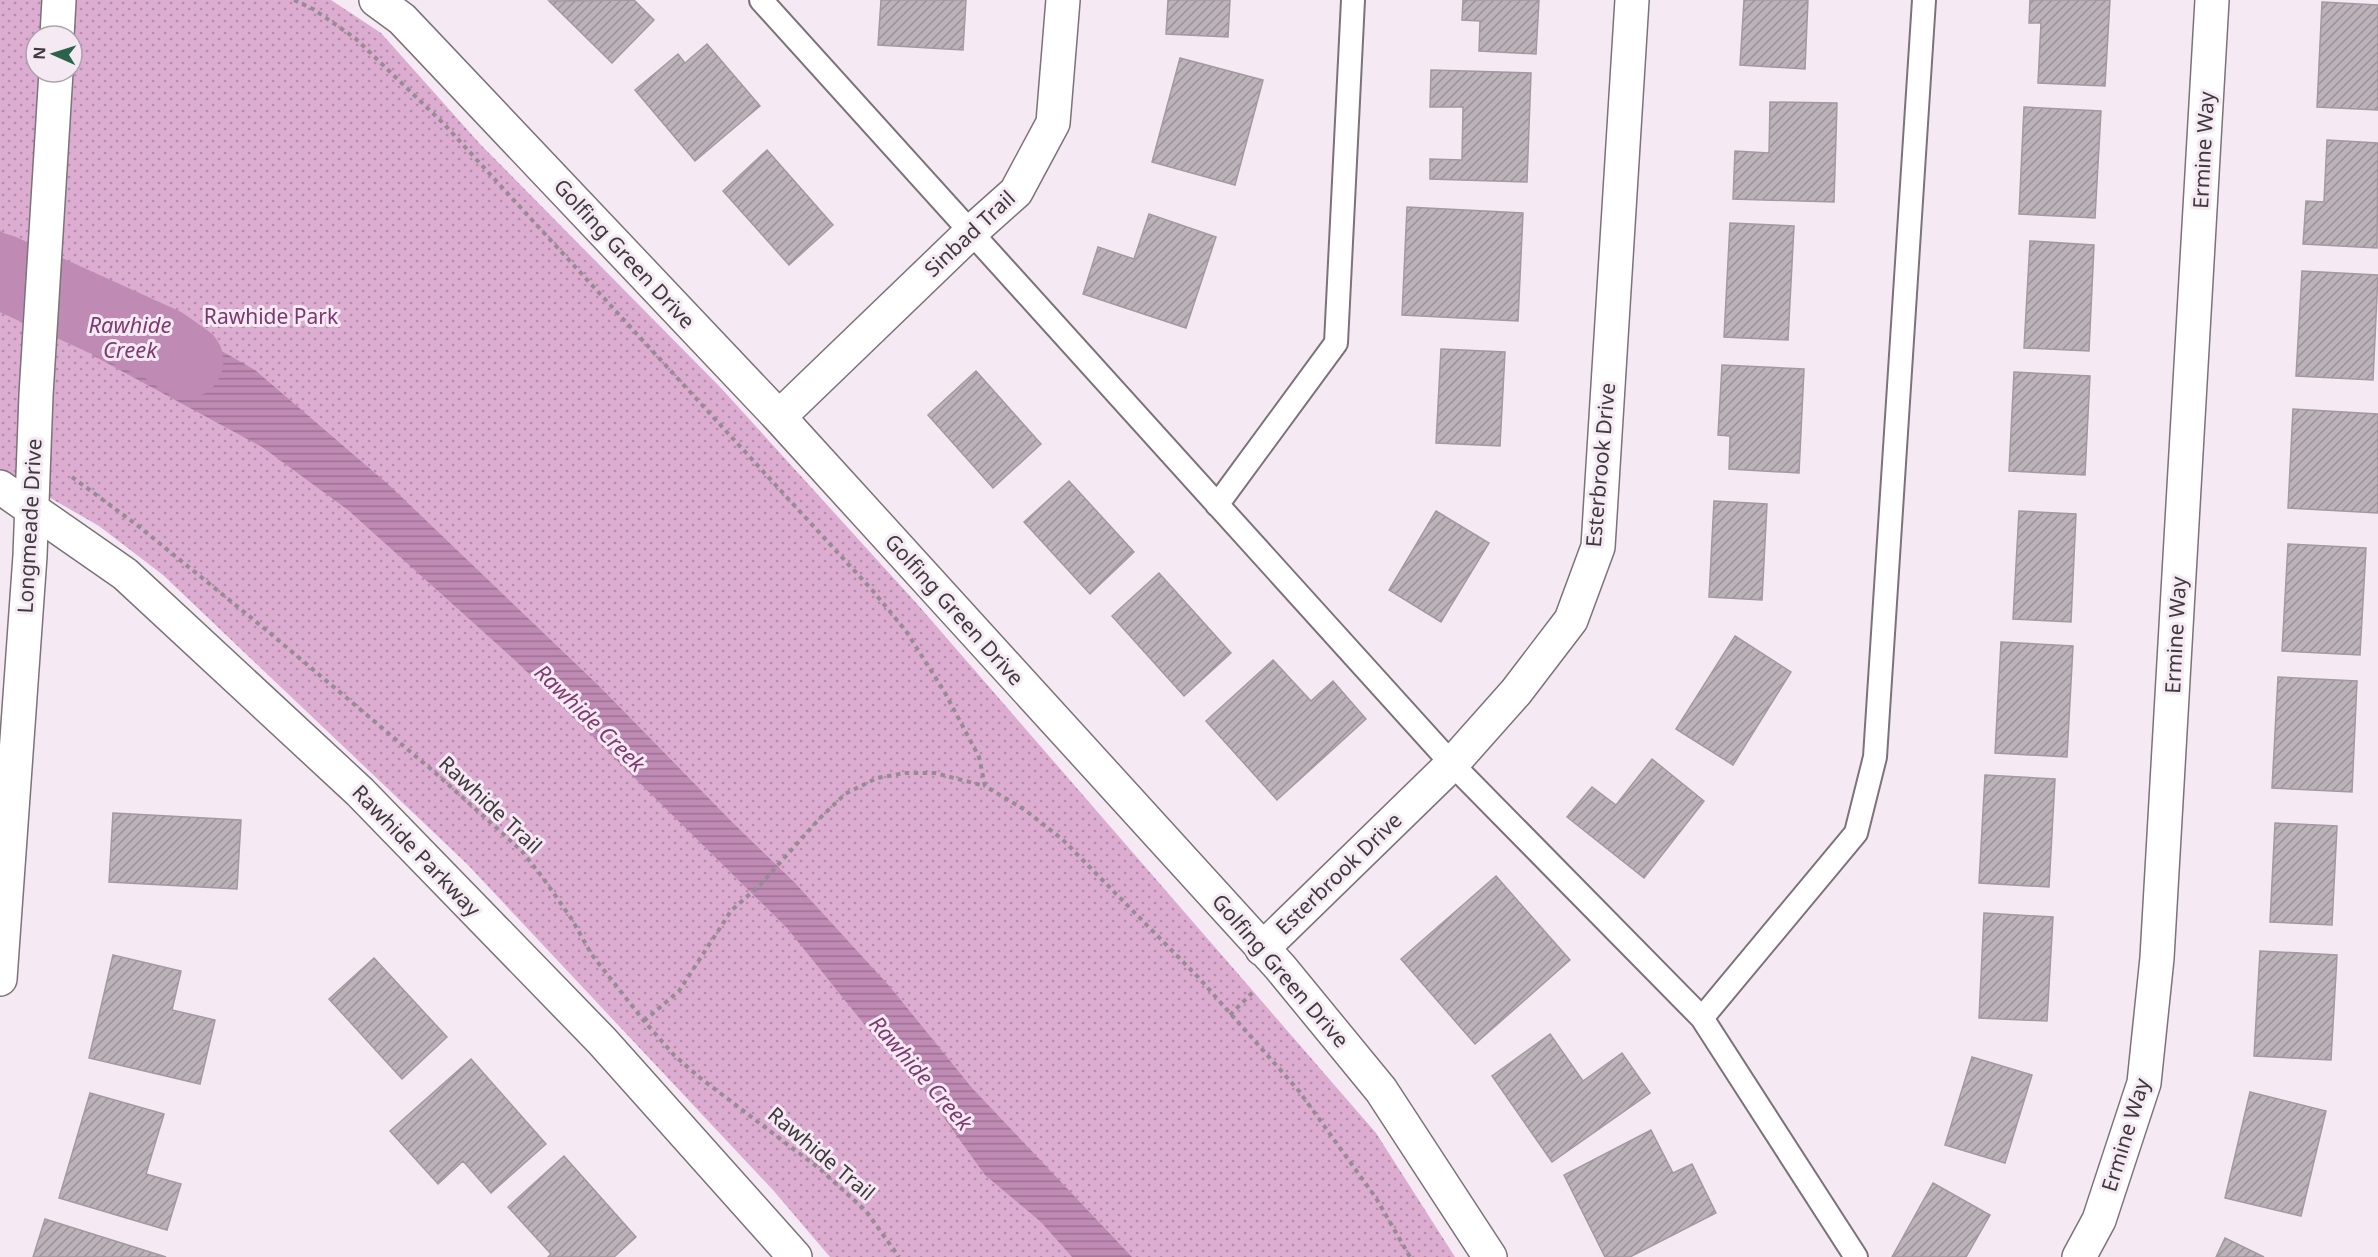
<svg xmlns="http://www.w3.org/2000/svg" width="2378" height="1257" font-family="'Noto Sans',sans-serif">
<style>
.park{fill:url(#park-dots);fill-rule:evenodd}
.water{fill:url(#water-rules)}
.lines{fill:none;stroke-linecap:round;stroke-linejoin:round}
.river{stroke:#bf8ab4;stroke-width:75}
.building{fill:url(#building-hatch);stroke:#a399a1;stroke-width:1.5}
.lane-casing{stroke:#7c7279;stroke-width:26}
.street-casing{stroke:#7c7279;stroke-width:36}
.path{stroke:#958d93;stroke-width:4;stroke-dasharray:4.5 4.5;stroke-linecap:butt}
.lane{stroke:#fff;stroke-width:22}
.street{stroke:#fff;stroke-width:33}
.labels{text-anchor:middle;stroke-width:6;stroke-linejoin:round;paint-order:stroke}
.street-label{font-size:21px;fill:#3f3a3e;stroke:#f5eaf3}
.park-label{font-size:21px;fill:#7a386f;stroke:#f5eaf3}
.water-label{font-size:22px;font-style:italic;fill:#7d3b71;stroke:#f5eaf3}
</style>
<defs>
<pattern id="park-dots" width="8" height="8" patternUnits="userSpaceOnUse" patternTransform="scale(1.5)"><rect width="8" height="8" fill="#dcacd1"/><path d="M2 2h.1M6 6h.1" fill="none" stroke="#b48dab" stroke-width="1.8" stroke-linecap="round"/></pattern>
<pattern id="water-rules" width="6" height="5" patternUnits="userSpaceOnUse" patternTransform="scale(1.5)"><rect width="6" height="5" fill="#bf8ab4"/><path d="M0 2.5h6" fill="none" stroke="#9d7294"/></pattern>
<pattern id="building-hatch" width="6" height="6" patternUnits="userSpaceOnUse" patternTransform="scale(1.5)"><rect width="6" height="6" fill="#bcb2b9"/><path d="M-1 1l2-2M0 6l6-6M5 7l2-2" fill="none" stroke="#9a9298"/></pattern>
</defs>
<rect width="100%" height="100%" fill="#f5eaf3"/>
<path class="park" d="M0,0H331L381,33L480,144L721,388L918,605L1376,1133L1455,1257H830L773,1190L467,864L163,575L99,526L0,469ZM36,36H72V72H36Z"/>
<path class="water" d="M0,231L8,235L3,308L0,306Z
M94,286L125,296L255,370L390,486L599,686L732,822L795,883L891,988L972,1088L1132,1257H1072L1041,1222L985,1175L924,1090L876,1039L787,928L518,663L348,510L262,447L92,355Z"/>
<g class="lines">
<path class="river" d="M0,271L163,345L186,361"/>
</g>
<path class="building" d="M634,0L654,20L612,63L549,1Z
M881,0H966L963,50L878,45Z
M1168,0H1230L1228,37L1166,34Z
M1463,0H1539L1536,54L1479,51L1480,21L1462,20Z
M1744,0H1808L1805,69L1740,65Z
M2030,0H2110L2105,86L2038,83L2041,23H2029Z
M2322,2L2378,5V110L2317,107Z
M707,44L760,106L695,161L635,90L678,54L685,63Z
M1180,58L1263,80L1235,185L1152,162Z
M1431,70L1531,73L1527,182L1430,179V159L1462,160L1463,107H1430Z
M1770,102L1837,103L1834,202L1733,199L1735,151L1769,153Z
M2024,107L2101,111L2095,218L2019,214Z
M2327,140L2378,143L2377,248L2303,244L2306,201L2324,202Z
M767,150L833,225L789,265L723,191Z
M1407,207L1523,213L1518,321L1402,315Z
M1149,214L1216,237L1186,328L1083,294L1098,247L1134,259Z
M1730,223L1794,226L1788,340L1724,337Z
M2030,241L2094,245L2089,351L2024,348Z
M2302,271L2378,275L2373,380L2296,376Z
M1441,349L1505,352L1500,446L1436,443Z
M1722,365L1804,369L1799,473L1729,469L1730,436L1718,435Z
M976,371L1041,444L993,488L928,415Z
M2014,372L2090,376L2085,475L2009,471Z
M2293,409L2378,414V513L2288,508Z
M1069,481L1134,552L1090,594L1024,522Z
M1714,501L1767,504L1762,600L1709,597Z
M1436,511L1489,543L1441,622L1389,590Z
M2019,511L2076,514L2071,622L2013,619Z
M2288,544L2366,548L2360,655L2282,651Z
M1159,573L1231,653L1184,696L1112,616Z
M1735,636L1791,672L1733,765L1676,729Z
M2001,642L2073,646L2067,757L1995,753Z
M1273,660L1311,701L1333,681L1366,719L1277,800L1206,721Z
M2278,677L2357,681L2352,792L2272,788Z
M1652,759L1704,801L1644,878L1567,817L1592,787L1616,805Z
M1985,775L2055,779L2049,887L1979,883Z
M113,813L241,820L237,889L109,882Z
M2275,823L2337,826L2332,925L2270,922Z
M1496,876L1570,960L1475,1044L1401,959Z
M1984,913L2053,917L2047,1021L1979,1018Z
M2260,951L2337,955L2331,1060L2254,1056Z
M113,955L181,971L172,1010L215,1020L200,1084L89,1058Z
M374,958L447,1037L402,1079L329,999Z
M1550,1034L1583,1081L1622,1053L1650,1093L1552,1162L1492,1076Z
M1972,1057L2032,1075L2005,1163L1945,1145Z
M471,1059L546,1144L491,1193L463,1161L438,1184L390,1131Z
M2250,1092L2326,1111L2301,1216L2225,1198Z
M90,1093L164,1114L146,1174L181,1184L167,1230L59,1198Z
M1651,1130L1673,1173L1692,1164L1716,1213L1630,1257H1605L1564,1175Z
M564,1156L636,1237L614,1257H548L551,1254L508,1207Z
M1933,1183L1990,1215L1966,1257H1892Z
M45,1219L166,1257H33Z
M2225,1238L2264,1257H2216Z"/>
<g class="lines">
<g class="lane-casing">
<path id="lane" d="M761,0L1452,764L1702,1018L1856,833L1875,757L1924,0
M1217,505L1336,343L1353,0
M1702,1018L1856,1257"/>
</g>
<g class="street-casing">
<path id="street" d="M376,0L402,19L779,417L1280,967L1381,1090L1490,1257
M57,36L59,0
M779,417L970,233L1016,192L1053,123L1063,0
M0,487L125,574L360,792L602,1041L795,1257
M1262,949L1452,764L1516,692L1571,620L1598,547L1632,0
M0,979L30,556L36,395L56,72
M2079,1257L2099,1220L2144,1083L2157,958L2212,0"/>
</g>
<path class="path" d="M294,0L313,9L355,38L443,123L873,591L906,631L944,691L979,757L985,786L1025,810L1062,839L1199,978L1299,1091L1376,1198L1410,1257
M72,477L137,525L265,629L432,770L521,850L543,878L571,918L592,955L644,1021L674,1055L699,1077L821,1170L866,1211L899,1257
M1230,1015L1253,992
M644,1021L679,991L731,911L760,885L820,818L845,794L877,778L905,773H935L985,786"/>
<use href="#lane" class="lane"/>
<use href="#street" class="street"/>
</g>
<g class="labels">
<g class="street-label">
<text transform="translate(2204 150) rotate(-87)" y="7">Ermine Way</text>
<text transform="translate(970 234) rotate(-43)" y="7">Sinbad Trail</text>
<text transform="translate(624 254) rotate(47)" y="7">Golfing Green Drive</text>
<text transform="translate(1601 465) rotate(-85)" y="7">Esterbrook Drive</text>
<text transform="translate(30 526) rotate(-87)" y="7">Longmeade Drive</text>
<text transform="translate(954 610) rotate(48)" y="7">Golfing Green Drive</text>
<text transform="translate(2176 635) rotate(-87)" y="7">Ermine Way</text>
<text transform="translate(490 805) rotate(43)" y="7">Rawhide Trail</text>
<text transform="translate(416 851) rotate(46)" y="7">Rawhide Parkway</text>
<text transform="translate(1339 874) rotate(-44)" y="7">Esterbrook Drive</text>
<text transform="translate(1280 971) rotate(49)" y="7">Golfing Green Drive</text>
<text transform="translate(2126 1135) rotate(-73)" y="7">Ermine Way</text>
<text transform="translate(821 1154) rotate(40)" y="7">Rawhide Trail</text>
</g>
<g class="park-label">
<text x="271" y="324">Rawhide Park</text>
</g>
<g class="water-label">
<text x="130" y="333">Rawhide<tspan x="130" dy="25">Creek</tspan></text>
<text transform="translate(590 718) rotate(44)" y="8">Rawhide Creek</text>
<text transform="translate(921 1073) rotate(49)" y="8">Rawhide Creek</text>
</g>
</g>
<g transform="translate(54 54) rotate(273)"><circle r="28" fill="#f5eaf3" stroke="#aca4ab" stroke-width="1.5"/>
<path d="M0-4.5L10 22L0 15L-10 22Z" fill="#2b634a"/>
<text y="-9" font-size="16" font-weight="bold" text-anchor="middle" fill="#3f3a3e">N</text>
</g>
</svg>
